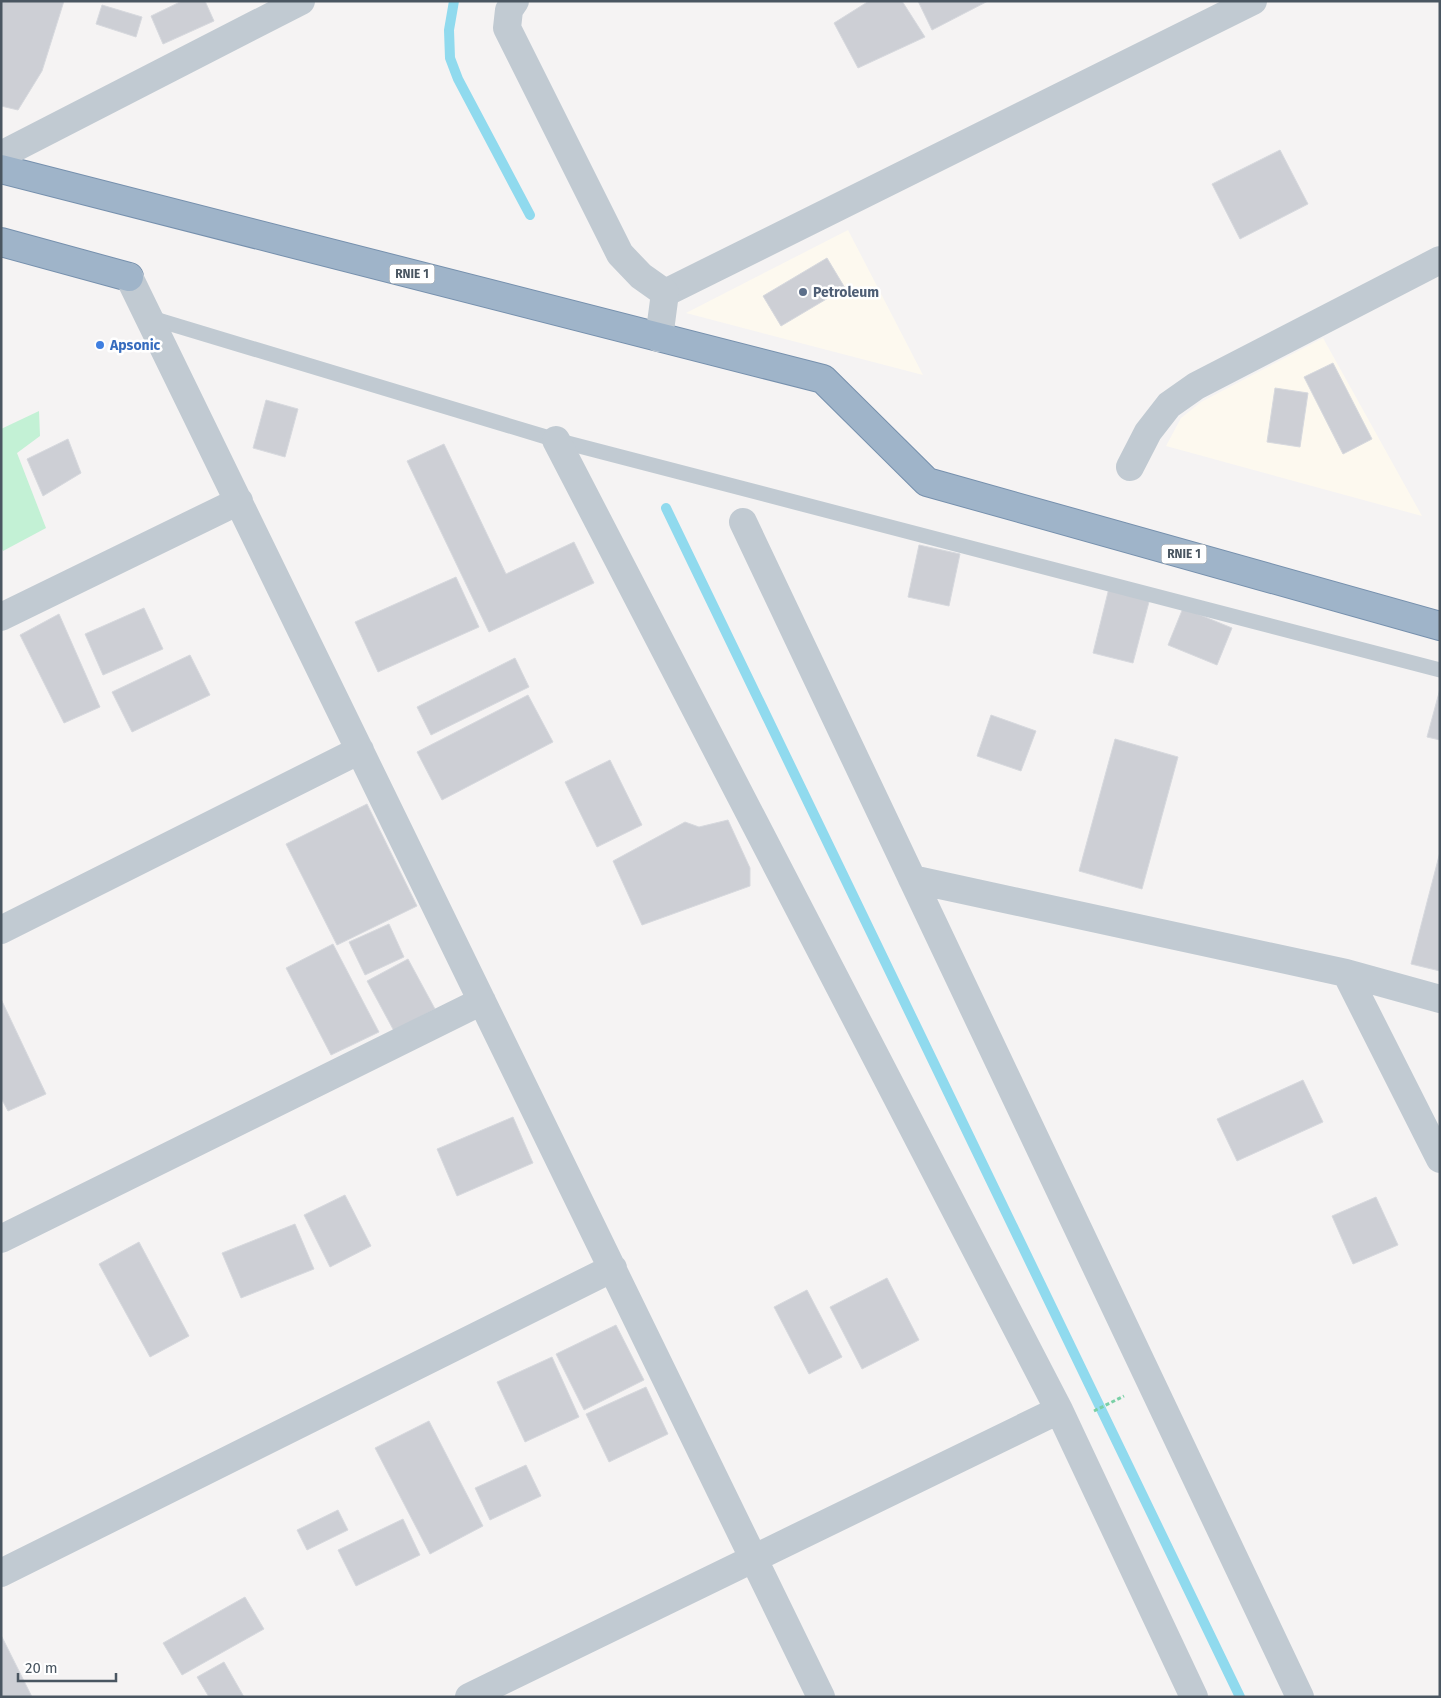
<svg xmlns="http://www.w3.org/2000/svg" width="1441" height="1698" font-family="'Fira Sans',sans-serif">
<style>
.commercial{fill:#fdf9ef}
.green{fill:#c3f1d5}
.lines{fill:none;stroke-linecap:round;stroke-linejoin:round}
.stream{stroke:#90daee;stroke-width:10}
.building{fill:#cdcfd5;stroke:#d7d9de}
.trunk-casing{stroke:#7690ad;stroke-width:30}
.path{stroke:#7ad0a6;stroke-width:3;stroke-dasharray:4 2.5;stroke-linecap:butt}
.service{stroke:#c1cad2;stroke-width:15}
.minor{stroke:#c1cad2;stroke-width:28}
.tertiary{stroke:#c1cad2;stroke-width:28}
.trunk{stroke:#9fb4c9;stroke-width:28}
.service-dot{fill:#5c6f8a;stroke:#fff;stroke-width:2}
.shop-dot{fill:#3f7fe0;stroke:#fff;stroke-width:2}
.labels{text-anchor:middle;stroke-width:5;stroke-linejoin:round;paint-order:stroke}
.shield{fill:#fff;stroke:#808990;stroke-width:1}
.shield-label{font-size:12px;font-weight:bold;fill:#4a5661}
.service-label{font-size:14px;font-weight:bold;fill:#4e5e75;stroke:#fff;text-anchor:start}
.shop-label{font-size:14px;font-weight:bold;fill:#366cbe;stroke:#fff;text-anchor:start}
</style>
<rect width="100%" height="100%" fill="#f5f3f3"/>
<path class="commercial" d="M848,230L923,375L686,313Z
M1323,338L1422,516L1166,446L1181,418L1201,402Z"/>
<path class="green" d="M39,411L40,436L17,453L46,528L3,551L1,547V429Z"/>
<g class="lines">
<path class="stream" d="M454,1L449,30L450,58L458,79L530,215
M666,508L1240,1697"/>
</g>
<path class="building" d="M1,1H64L42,71L18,110L1,106Z
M182,1H205L214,21L163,44L151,16Z
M869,1H902L925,37L858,68L834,23Z
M918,1H988L932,30Z
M102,5L142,17L136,37L96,24Z
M1280,150L1308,204L1240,239L1212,184Z
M827,258L845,288L781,326L763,296Z
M1333,363L1372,439L1343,454L1304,377Z
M1275,388L1308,393L1300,447L1267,442Z
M266,400L298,409L285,457L253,448Z
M68,439L81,473L43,496L27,459Z
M444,444L506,574L574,542L594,583L489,632L407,461Z
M919,545L960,554L949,606L908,597Z
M456,577L479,627L378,672L355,622Z
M1109,588L1150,598L1133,663L1093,653Z
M144,608L163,649L103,675L85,634Z
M1183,608L1232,628L1217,665L1168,645Z
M59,614L100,707L64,723L20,635Z
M190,655L210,695L132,732L112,692Z
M515,658L529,687L431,735L417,707Z
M1440,689V740L1427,737Z
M528,695L553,742L442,800L417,752Z
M991,715L1036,731L1021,771L977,756Z
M1115,739L1178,757L1142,889L1079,871Z
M610,760L642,825L597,847L565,782Z
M367,804L417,906L337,945L286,844Z
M728,820L750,868V886L642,925L613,861L685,822L699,827Z
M1440,852V971L1411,964Z
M389,924L404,957L365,975L349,942Z
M333,944L379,1032L331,1055L286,968Z
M408,959L435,1009L394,1031L367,981Z
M1,999L46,1094L8,1111L1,1098Z
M1303,1080L1323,1122L1237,1161L1217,1119Z
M513,1117L533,1163L457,1196L437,1149Z
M345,1195L371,1246L330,1267L304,1215Z
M1376,1197L1398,1245L1353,1264L1332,1216Z
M295,1224L314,1269L241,1298L222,1253Z
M139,1242L189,1336L150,1357L99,1264Z
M887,1278L919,1340L862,1369L830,1307Z
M807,1290L842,1357L809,1374L774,1307Z
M616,1325L644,1380L584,1410L556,1354Z
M552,1357L579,1417L525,1442L497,1382Z
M646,1387L668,1434L609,1462L586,1414Z
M429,1421L483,1526L430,1554L375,1448Z
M526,1465L541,1496L490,1520L475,1488Z
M338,1510L348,1530L307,1550L297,1530Z
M403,1519L420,1555L356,1586L338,1550Z
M245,1597L264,1629L182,1675L163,1643Z
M1,1635L32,1697H1Z
M224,1662L244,1697H209L197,1677Z"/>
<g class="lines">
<g class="trunk-casing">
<path id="trunk" d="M1,169L823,379L927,482L1440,626
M1,242L129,277"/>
</g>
<path class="path" d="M1094,1411L1124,1396"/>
<path class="service" d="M148,317L556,440L1440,670"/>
<path class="minor" d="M129,277L821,1697
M665,293L1253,1
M556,440L1059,1410L1194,1697
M1130,467L1148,432L1169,405L1196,386L1440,260
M743,522L1300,1697
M1,617L239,501
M912,879L1346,973L1440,999
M1,930L360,750
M1346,973L1440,1159
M1,1239L482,1001
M1,1573L613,1268
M469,1697L1059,1410"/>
<path class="tertiary" d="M515,1L509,10L507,28L620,254L641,276L665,293L659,338
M1,155L301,1"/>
<use href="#trunk" class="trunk"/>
</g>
<circle class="service-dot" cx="803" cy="292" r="5"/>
<circle class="shop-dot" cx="100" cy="345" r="5"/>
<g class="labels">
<g class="shield">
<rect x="389.5" y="264.5" width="45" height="19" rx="4"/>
<rect x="1161.5" y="544.5" width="45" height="19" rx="4"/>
</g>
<g class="shield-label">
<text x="412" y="278">RNIE 1</text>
<text x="1184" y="558">RNIE 1</text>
</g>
<g class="service-label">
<text x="813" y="297">Petroleum</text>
</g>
<g class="shop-label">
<text x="110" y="350">Apsonic</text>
</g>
</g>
<rect width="1441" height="1698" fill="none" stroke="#4a5661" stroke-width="5"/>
<path d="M18 1673v8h98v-8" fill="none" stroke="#4a5661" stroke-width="2.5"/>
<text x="25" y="1673" font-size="15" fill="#4a5661" stroke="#ffffff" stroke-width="4" paint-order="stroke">20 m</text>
</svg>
